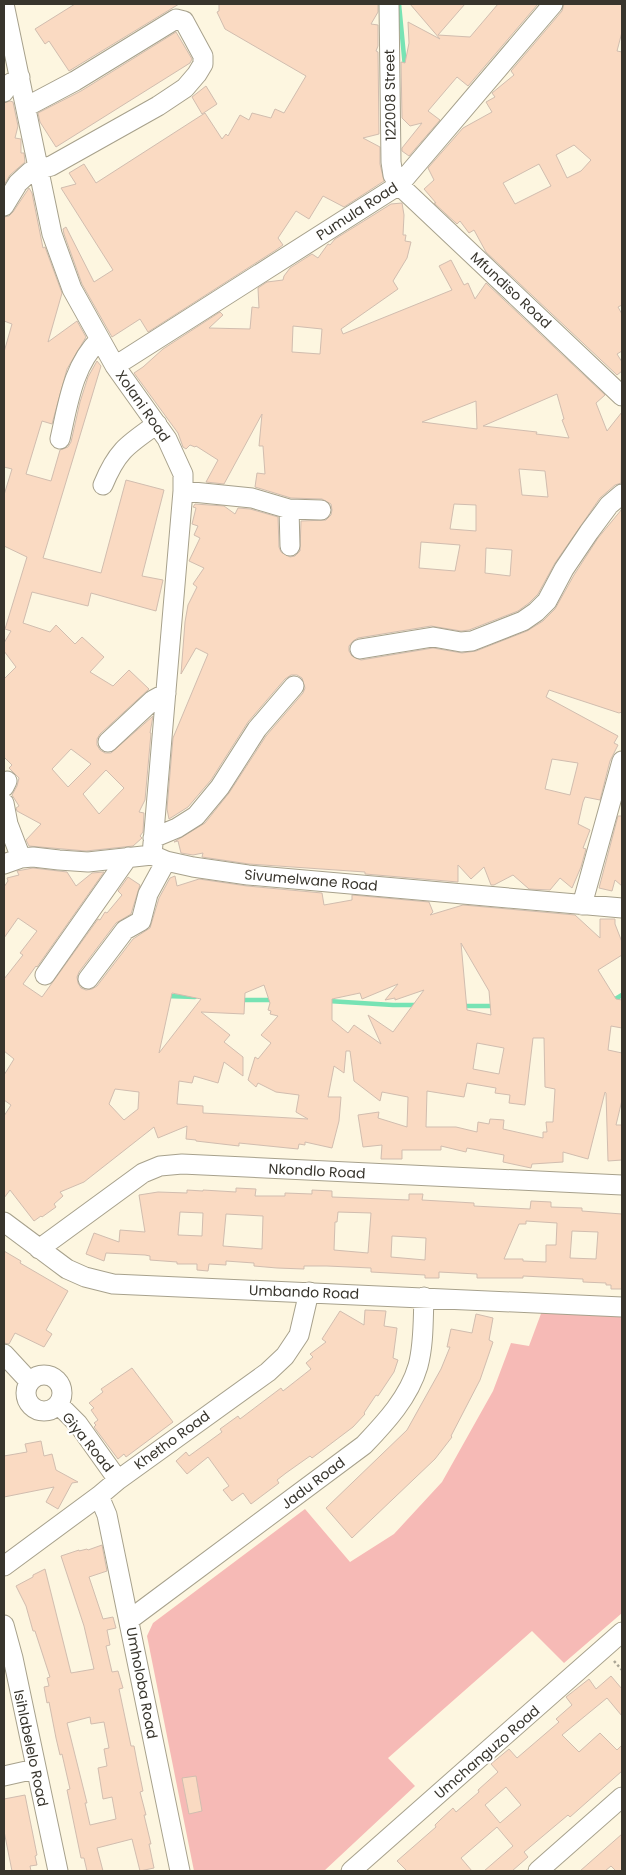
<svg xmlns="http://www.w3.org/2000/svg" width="626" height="1875" font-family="Poppins,sans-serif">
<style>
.green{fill:#f6bab6}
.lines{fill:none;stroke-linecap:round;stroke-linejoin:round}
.stream{stroke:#77e3b4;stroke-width:4.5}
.building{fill:#fadac2;stroke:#d1bdaf;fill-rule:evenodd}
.minor-casing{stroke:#a7a18c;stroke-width:21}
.path{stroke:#aaa595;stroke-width:2.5;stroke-dasharray:2.5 2.5;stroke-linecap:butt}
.minor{stroke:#fff;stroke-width:19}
.labels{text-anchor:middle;stroke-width:4.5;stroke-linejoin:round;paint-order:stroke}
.street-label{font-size:14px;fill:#38352d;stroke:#fff}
</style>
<rect width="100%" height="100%" fill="#fdf6e0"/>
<path class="green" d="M542,1311L622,1315V1613L564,1663L532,1631L388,1758L415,1786L324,1871H194L147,1636L153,1623L305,1509L350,1562L394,1534L442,1482L493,1391L511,1343L529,1346Z"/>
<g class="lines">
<path class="stream" d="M399,4L405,67
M166,996L195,997
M241,1000H273
M328,1001L393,1005H418
M612,1001L622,995
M463,1006H495"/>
</g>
<path class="building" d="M75,4H179L69,71L49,41L45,44L35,29Z
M219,4H378V12L371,24L378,25V46L376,51L378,52L379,134L363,138L380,147V164L384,181L344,207L323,196L309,219L296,211L278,238L283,245L276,250L148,332L140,319L112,337L82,284L64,234L63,229L66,227L94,282L113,270L61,188L76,184L69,173L84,164L96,183L205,113L222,139L226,134L228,136L240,115L249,120L252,113L271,118L275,109L284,113L306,76L225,29L217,12L219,11Z
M410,4H465L438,35L470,37L498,4H538L468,86L457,77L428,111L440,120L409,156L402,151V148L422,123L410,126L402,118L401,62L405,63L409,43L408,22L440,39Z
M564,4H622V32L617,51L622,52V305L618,307L622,314V351L617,354L622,362V371L617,375L486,252L474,230L469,233L460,221L457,224L434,203H436L424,189L434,180L428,168L463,128L492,112L486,102L495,97L492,93L514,75L511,71L562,11ZM574,145L591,160L581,171L567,178L556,155ZM539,164L551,186L515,204L503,183Z
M176,32L192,59L190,63L56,147L40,122L38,113L81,91Z
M206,86L217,104L202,114L192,97Z
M10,101L13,102L18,126L15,138L21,139V153H24L25,162L10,175L4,185V103Z
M29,188L32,193L43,248L45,247L62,293L48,342L77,321L86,337L67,369L52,424L42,421L26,474L51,481L60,450L68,447L71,442L80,402L88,377L97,361L101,366L43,558L101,573L126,480L164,490L142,576L163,580L156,611L91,593L88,606L32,592L23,623L50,632L56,625L75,644L82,637L104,657L90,672L113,686L129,670L149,689L100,734L97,739V745L100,750L105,753H111L153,716L150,733H151L145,800L139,812L144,813L143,832L140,836L142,838L133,846L86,851L29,846L26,840L41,824L17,811L16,808L19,806L12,795L17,786L19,778L9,768L12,765L4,757V679L16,667L4,651V643L11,631L5,629L27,557L4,546V495L12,469L4,467V352L12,324L4,321V217L9,216L13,212ZM71,749L91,764L68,787L52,769ZM106,770L124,788L99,814L83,794Z
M402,203L404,215L403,235H406L405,241L411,242L407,258L393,281L398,289L341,329L343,334L452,290L439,266L451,260L464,285L468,283L475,299L486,283L605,395L596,403L607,431L622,412L621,483L615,485L600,498L555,563L538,594L529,603L518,611L469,630L461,631L431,626L358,638L353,641L349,646V651L352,656L361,660L433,648L462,653L476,651L527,631L543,621L555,609L574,575L598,538L622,509V712L619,713L549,690L546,697L618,736L614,743L618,745L610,761L600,800L585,797L583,802L578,824L590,830L583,848L586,849L581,867L572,888L560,878L550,890L529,889L513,875L494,885H491L484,867L471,879L458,865V882L365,874V872L249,864L202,857L203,853L193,855L181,853L178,841L174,842L205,823L229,793L266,736L303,693L305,688L302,678L297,675H291L285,679L248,722L211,780L188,807L169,819L167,809L173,738L208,654L196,648L181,674L185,622L188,605L197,587L193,584L204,568L189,561L200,538L194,535L198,526L192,524L196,508L193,507L195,504L224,506L235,514L238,508L250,509L278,517L279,547L281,552L290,557L295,556L300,551L301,521L326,520L331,515L332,510L331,504L322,499L291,498L255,487L257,473L265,474L263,446H259L262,414L224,484L206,482L218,460L196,446L195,447L190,445L186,449L183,447L178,433L134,373L143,367L163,349L220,312L223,315L209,328L250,329L252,307L259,308L258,288L267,282L283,280L284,276L290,268L312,254L318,258L328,244L330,245L335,239L391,204ZM293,326L322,329L320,354L292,352ZM557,394L564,419L562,420L569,438L536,434L537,432L483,426ZM476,401L477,429L422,422ZM519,469L545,471L548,497L522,495ZM454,504L476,505V531L450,529ZM421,542L460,545L455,571L419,568ZM486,548L512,550L510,576L485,573ZM552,759L578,763L570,795L545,789Z
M618,816H622V886L615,880L612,891L599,888Z
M33,868L67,872L76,886L92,873L104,872L37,967L36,966L23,984L42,997L98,919L100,920L105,912L107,913L122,895L118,891L128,877L140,885L131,914L116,923L79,972L77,977L78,983L81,988L86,990L92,989L97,986L133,939L150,928L159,898L170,878L175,876L177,886L199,879L247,886L322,893L324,905L352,900V895L429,902L433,912L430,915L463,905L575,915L600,938V919H615V924L622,942V955L598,970L616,999L622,1000V1028L611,1026L608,1050L622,1053V1100L616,1125H622V1160L608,1161L606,1093L605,1092L588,1159L563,1152V1162L532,1164L531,1168L503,1162L504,1155L467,1148L466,1152L441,1146V1150H402V1159H381L382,1145L363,1147L358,1115L379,1112L378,1118L407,1127L408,1097L382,1092L380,1101L354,1081L350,1051H346L344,1073L334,1066L328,1097H341L339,1121L332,1148L305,1142V1145L299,1144L298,1149L239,1143V1146L196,1141V1140L186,1139L187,1126L158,1138L154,1127L84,1182L60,1192L63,1196L54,1204L56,1207L42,1217L41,1216L34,1221L10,1190L4,1198V1116L11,1105L4,1100V1075L14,1059L4,1051V979L23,955L20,953L37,931L18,918L4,938V887L8,881L7,878L19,875L17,871ZM461,943L489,991L491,1015L467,1010ZM398,984L385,1000L395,998V1000L424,990L393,1032L368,1015L381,1044L354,1025L348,1033L332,1020V999L360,993L362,999ZM264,985L270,1003L268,1010L271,1011L270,1014L278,1016L261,1035L271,1043L258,1059L255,1057L248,1080L256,1087L258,1083L276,1092L299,1095L296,1112L308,1119L203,1113V1106L177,1104L179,1081L192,1083L194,1076L218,1083L224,1062L243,1076V1057L224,1042L230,1035L201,1012L244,1014L245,993ZM172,993L201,999L159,1053ZM533,1038H544L545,1087L555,1089L553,1122H546L547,1132H543V1138L503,1129L504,1120L490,1119L489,1124L478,1122L477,1132L456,1127H426L427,1091L464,1097L467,1083L496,1088L495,1093L510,1095L509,1103L525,1105ZM477,1043L504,1048L499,1074L473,1069ZM115,1089L139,1092L138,1109L124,1120L109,1104Z
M236,1188L256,1189L255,1196H285V1193L312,1194V1190L332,1191V1197L409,1200V1194H423L422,1200L474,1203V1206L530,1209L531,1201L551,1202V1207L582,1208V1211L622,1214V1289H611V1285H606V1283L583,1282V1279L523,1276V1278H477V1274L439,1272V1278H425V1275L371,1272V1268L327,1266H304V1269L277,1268L254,1266V1263L226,1261V1265L209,1264L208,1271L197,1270V1264H177V1262L150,1260V1256L145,1255L106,1253L104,1261L86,1254L94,1233L119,1242L120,1230L145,1232L139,1195L158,1192L187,1193V1190L203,1191V1190L236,1192ZM180,1212L203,1213L202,1236L178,1235ZM338,1212L371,1213L368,1253L334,1250L335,1222H337ZM226,1214L263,1216L262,1249L223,1246ZM526,1221L557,1223L556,1245H546V1262L523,1261V1259H504L519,1224H526ZM572,1231L598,1232L596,1259L570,1258ZM392,1236L426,1238L425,1260L391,1257Z
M4,1251L21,1261L20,1263L68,1291L46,1330L52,1334L44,1347L15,1333L9,1344L4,1343Z
M365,1310L386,1311L384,1326L397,1328L393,1358L398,1360L394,1372L378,1396L376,1395L364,1413L365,1414L353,1427L312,1458L310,1456L286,1473L277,1480L279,1483L251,1504L243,1493L232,1501L223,1490L229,1486L208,1457L187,1474L176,1461L186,1452L189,1456L222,1432L220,1429L238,1416L240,1419L281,1388L283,1391L311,1369L306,1363L313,1357L310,1354L326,1342L322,1339L340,1311L364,1325Z
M476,1314L493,1318L489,1340L493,1342L480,1380L451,1436L452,1437L435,1459L352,1538L326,1508L407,1430L441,1369L450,1347H447L451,1329L472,1333Z
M132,1368L173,1422L126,1457L124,1454L118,1459L94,1427L96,1425L94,1423L98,1420L91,1410L94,1408L89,1403L103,1392L101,1389Z
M41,1441L44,1456L52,1454L56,1470L78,1482L72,1483L58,1509L46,1502L54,1487L4,1497V1456L27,1452L25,1444Z
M102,1545L107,1571L89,1577L103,1619L113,1617L116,1628L107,1630L110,1645L106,1646L112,1672L118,1671L123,1688L119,1689L131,1746H134L137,1762L143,1791L140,1792L146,1815H144L151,1844H149L154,1868L140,1871L132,1839L97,1848L103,1871H87L84,1858H81L67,1790L70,1789L62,1754L60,1755L56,1738L49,1702L47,1703L44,1687L49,1686L47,1678L50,1677L35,1631H33L26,1606L16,1586L33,1577V1575L45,1569L71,1673L94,1669L84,1626L61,1556L79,1550V1551L87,1549L88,1550ZM90,1717L91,1724L104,1722L109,1748L104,1749L107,1766L98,1768L103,1799L112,1797L116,1819L90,1825L85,1803H87L67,1723Z
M611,1676L622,1689V1716L607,1698L562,1735L579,1752L600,1733L617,1750L622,1745V1771L570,1817L568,1815L524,1852L528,1857L512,1871H484L513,1846L497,1827L461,1858L472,1871H407L397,1861L436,1827L435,1825L440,1820L453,1808L456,1812L479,1792L478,1790L498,1772L491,1764L509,1749L517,1758L559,1722L556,1719L572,1705L566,1697L589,1679L596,1689ZM506,1787L521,1805L500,1823L485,1805Z
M196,1776L202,1811L189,1814L182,1778Z
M25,1795L37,1855L35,1856L37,1865L30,1866L31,1871H12L4,1831V1799Z
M622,1834V1871H616L611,1866L605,1871H580Z"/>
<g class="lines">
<g class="minor-casing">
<path id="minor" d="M4,4L52,234L72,289L115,366L167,439L183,474V491L152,855
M389,4L391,162L393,175L399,185L622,396
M4,92L8,85L20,77
M4,206L18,183L30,172L51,166L158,106L185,88L197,74L203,64V56L184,21L176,19L75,81L26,107
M115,366L399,185L553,4
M60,439C68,404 73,365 100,339
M103,485C117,451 127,445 157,424
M183,491L252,498L289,509L321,510
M289,509L290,546
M360,649L433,637L461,642L472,641L523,621L536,612L547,601L564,569L589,532L609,505L622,494
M108,742L153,700L166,693
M4,787L7,781
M4,803L8,824L21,858
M153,838L177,828L196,816L220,787L257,729L294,686
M4,864L21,858L33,857L59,860L88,862L152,855L166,861L193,867L248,875L622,908
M582,905L622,761
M45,975L128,857
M88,979L125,930L141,921L148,894L166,861
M4,1222L67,1269L85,1277L113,1284L622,1307
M39,1249L143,1173L160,1166L182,1164L622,1185
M4,1354L29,1381
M26 1393a18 18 0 1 1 36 0a18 18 0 1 1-36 0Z
M58,1404L78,1424L118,1480
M99,1496L107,1515L180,1871
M4,1566L99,1496L118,1480L268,1372L285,1356L299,1335L309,1292
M129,1620L364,1445C386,1422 409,1397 418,1366C424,1344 423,1319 424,1297
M4,1625L13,1658L58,1871
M4,1776L35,1769
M351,1871L622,1632
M538,1871L622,1797"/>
</g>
<path class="path" d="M614,1661L622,1670"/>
<use href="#minor" class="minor"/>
</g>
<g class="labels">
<g class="street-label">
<text transform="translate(390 95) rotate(-91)" y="5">122008 Street</text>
<text transform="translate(357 211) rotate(-33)" y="5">Pumula Road</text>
<text transform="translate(511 290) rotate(43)" y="5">Mfundiso Road</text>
<text transform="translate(143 406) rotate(55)" y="5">Xolani Road</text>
<text transform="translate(311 880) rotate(5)" y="5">Sivumelwane Road</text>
<text transform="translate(317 1171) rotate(3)" y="5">Nkondlo Road</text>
<text transform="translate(304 1292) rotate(2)" y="5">Umbando Road</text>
<text transform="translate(172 1440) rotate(-36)" y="5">Khetho Road</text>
<text transform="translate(88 1442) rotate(51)" y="5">Giya Road</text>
<text transform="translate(313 1483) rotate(-37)" y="5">Jadu Road</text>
<text transform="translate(142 1683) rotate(79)" y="5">Umholoba Road</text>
<text transform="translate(31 1748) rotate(78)" y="5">Isihlabelelo Road</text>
<text transform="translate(487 1752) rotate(-41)" y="5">Umchanguzo Road</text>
</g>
</g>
<rect width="626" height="1875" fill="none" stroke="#38352d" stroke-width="10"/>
</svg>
